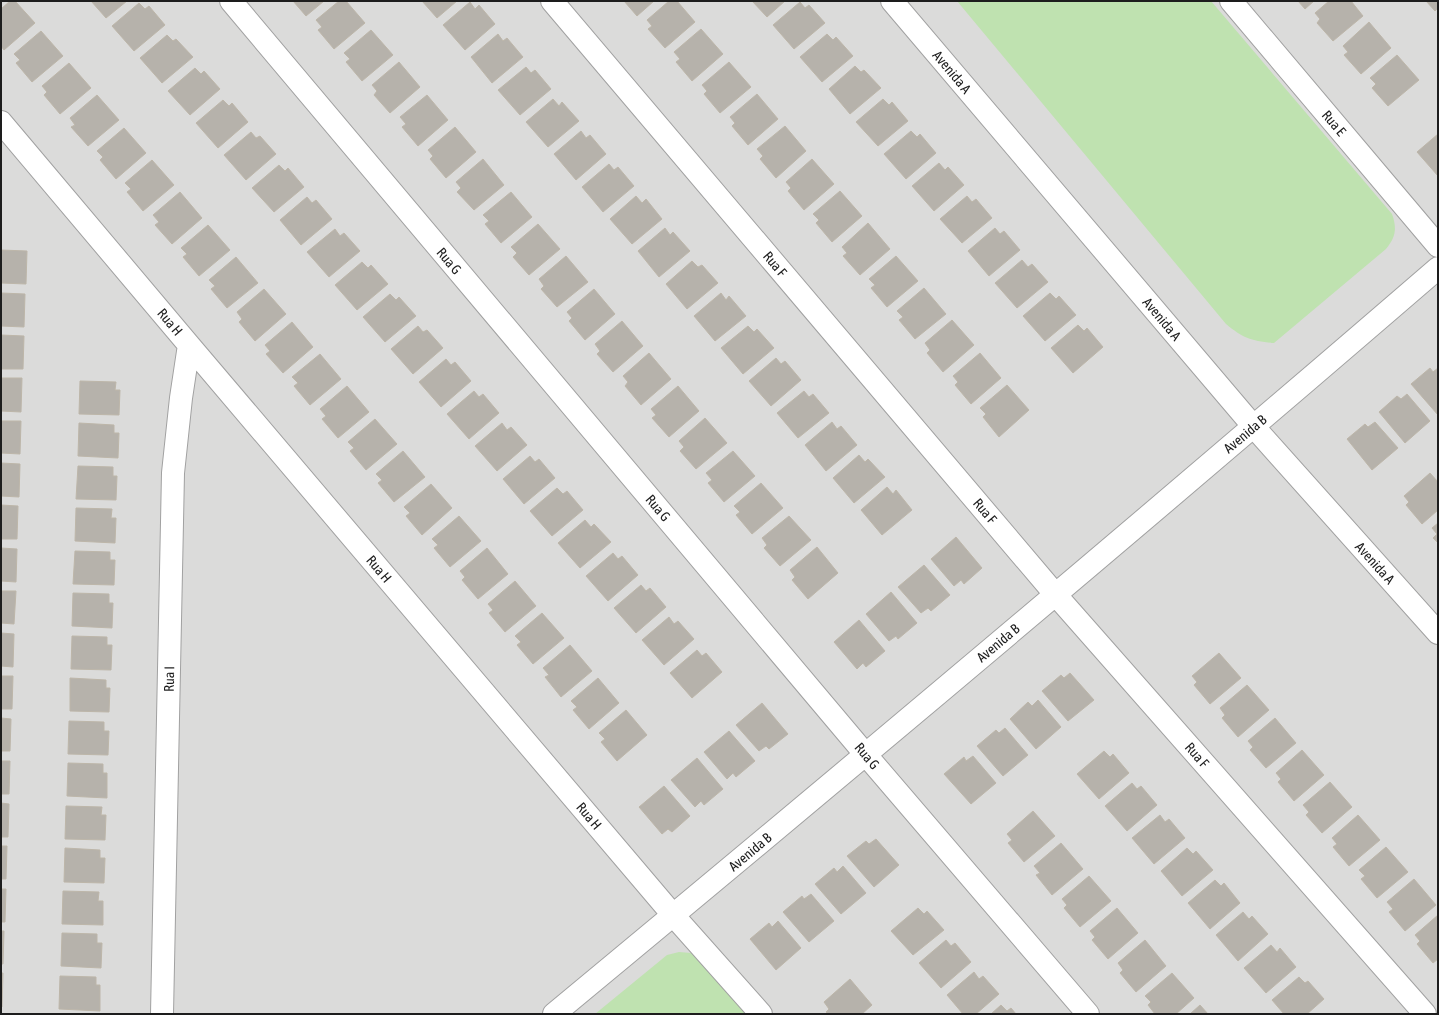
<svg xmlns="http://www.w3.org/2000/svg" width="1439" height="1015" font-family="'Asap Condensed',sans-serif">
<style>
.residential{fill:#dbdbda}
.grass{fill:#bfe2b0}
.building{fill:#b6b2ab;stroke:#bdb6a9}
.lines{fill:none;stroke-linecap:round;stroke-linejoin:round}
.minor-casing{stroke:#a1a1a1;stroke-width:24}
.minor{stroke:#fff;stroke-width:22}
.labels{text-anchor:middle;stroke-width:4;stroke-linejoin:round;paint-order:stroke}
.street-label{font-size:14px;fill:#1d1d1d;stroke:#fff}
</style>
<rect width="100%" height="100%" fill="#edece5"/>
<path class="residential" d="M1,1H1438V1014H1Z"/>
<path class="grass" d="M957,1H1211L1392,214C1397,228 1396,237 1386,249L1274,343C1251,341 1243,338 1226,324Z
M679,952L691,953L703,959L749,1014H595L667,955Z"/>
<path class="building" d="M10,1H15L35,23L4,50L1,46V9Z
M91,1H127L106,18Z
M293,1H324L306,16Z
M339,1H346L365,23L334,49L318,30L322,27L316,20Z
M422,1H457L437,18Z
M624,1H654L637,16Z
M669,1H677L695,22L665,48L648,29L652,26L647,20Z
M752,1H785L767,17Z
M1298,1H1314L1305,9Z
M1329,1H1351L1363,16L1333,41L1317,23L1320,19L1315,13Z
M1426,1H1438V8L1435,11Z
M470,2L475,9L479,5L495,24L465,50L443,25Z
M800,2L805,8L809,5L825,23L794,49L773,25Z
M139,3L145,9L149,6L165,25L134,51L112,26Z
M1369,22L1391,48L1361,74L1344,55L1348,52L1343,46Z
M701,29L723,54L692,81L676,62L680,59L674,52Z
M371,30L393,55L362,81L346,62L350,59L344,53Z
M41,31L63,56L32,82L16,63L20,60L14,54Z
M498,34L503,41L507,38L523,57L492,83L471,57Z
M827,34L833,40L836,37L853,56L822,82L800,57Z
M167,35L173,41L176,39L193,57L162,83L140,58Z
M1397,55L1419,80L1388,106L1372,88L1376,84L1370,78Z
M399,62L420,87L390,113L374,95L377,91L372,85Z
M729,62L751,87L720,113L704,94L707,91L702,85Z
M69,63L91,88L60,114L44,95L47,92L42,86Z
M855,66L861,72L864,70L881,88L850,114L829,89Z
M526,67L531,73L535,70L551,89L520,115L498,90Z
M195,68L201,74L204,71L220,89L190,115L168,91Z
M757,94L778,119L748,145L732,126L735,123L730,117Z
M97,95L119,120L88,146L71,127L75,125L70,118Z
M427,95L448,120L418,146L402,127L406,124L400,117Z
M553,99L559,106L562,102L579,121L548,147L526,122Z
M883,99L889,105L892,102L908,121L878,146L856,122Z
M223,100L229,106L232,103L248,122L218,148L196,123Z
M785,126L806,151L776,178L760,159L763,156L757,149Z
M455,127L476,152L446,178L430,159L433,156L428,150Z
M124,128L146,153L116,179L100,160L103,157L97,151Z
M581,131L586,138L590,135L606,154L576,180L554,154Z
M911,131L917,137L920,134L936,153L906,179L884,154Z
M251,132L256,138L260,136L276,154L246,180L224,155Z
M1438,134V176L1417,152Z
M483,159L504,185L474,210L457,192L461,188L456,182Z
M812,159L834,184L804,210L788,191L791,188L786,182Z
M152,160L174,185L143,211L127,192L131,189L125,183Z
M939,163L945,170L948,167L964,185L934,211L912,186Z
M609,164L614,170L618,167L634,186L603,212L582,187Z
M279,165L285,171L288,168L304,187L274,212L252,188Z
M840,191L862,216L832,242L816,223L819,220L813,214Z
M180,192L202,218L172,244L155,225L159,222L153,215Z
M511,192L532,217L501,243L485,224L489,221L483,215Z
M636,196L642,203L646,199L662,219L632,244L610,219Z
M967,196L972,202L976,199L992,218L962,243L940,219Z
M307,197L312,203L316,200L332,219L301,245L280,220Z
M868,223L890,249L860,275L843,256L847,253L842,247Z
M538,224L560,249L529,275L513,257L517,253L511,247Z
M208,225L230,250L199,276L183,257L187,254L181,248Z
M665,228L670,235L673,232L690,251L659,277L638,251Z
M995,228L1000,234L1004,231L1020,250L989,276L968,251Z
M335,229L340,236L344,233L360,251L329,277L307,252Z
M1,250L27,251L26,284L1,283Z
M566,256L588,282L557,307L541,289L544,286L539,279Z
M896,256L918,281L887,307L871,288L875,285L869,279Z
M236,257L258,283L227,308L211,289L215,286L209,280Z
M1022,260L1028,267L1032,264L1048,282L1017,308L995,283Z
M692,261L698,267L702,265L718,283L687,309L666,284Z
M362,262L368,268L371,265L388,284L357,310L335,285Z
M924,288L946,314L915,339L899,320L903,317L897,311Z
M264,289L286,314L255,341L239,322L242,319L237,312Z
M594,289L615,314L585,340L569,321L572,318L567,312Z
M1,293L25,294L24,327L1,326Z
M721,293L726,300L729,296L746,316L715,341L694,316Z
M1050,293L1056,299L1059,296L1076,315L1045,341L1023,316Z
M390,294L396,300L399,297L416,316L385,342L363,317Z
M952,320L974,345L943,372L927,353L930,350L925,343Z
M622,321L643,346L613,372L597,354L600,351L595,344Z
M292,322L313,347L283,373L266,354L270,351L265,345Z
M1078,325L1084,331L1087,328L1103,347L1073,373L1051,348Z
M418,326L423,332L427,330L443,348L413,374L391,349Z
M748,326L754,332L757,329L774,348L743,374L721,348Z
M1,335L24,336L23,369H1Z
M649,353L671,379L641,405L625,386L628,382L623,376Z
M980,353L1001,378L971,404L955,385L958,382L953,376Z
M320,354L341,379L310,405L294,386L298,383L292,377Z
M776,358L781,364L785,361L801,380L771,406L749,381Z
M446,359L451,365L455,362L471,381L441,407L419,382Z
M1430,368L1433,372L1438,368V415L1411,384Z
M1,378H22L21,412L1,411Z
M80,381L116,382L115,390H120L119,415L79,414Z
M1007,385L1029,410L999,437L983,417L986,414L980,408Z
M347,386L369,412L338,438L322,419L326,416L320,409Z
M678,386L699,411L669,437L652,418L656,415L651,409Z
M474,391L479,397L483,394L499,413L469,439L447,414Z
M804,391L809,397L813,394L829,413L798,438L777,413Z
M1407,394L1430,421L1405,443L1379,412L1397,396L1401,399Z
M705,418L727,443L696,469L680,451L684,447L679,441Z
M375,419L397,444L366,470L350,451L354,448L348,442Z
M1,421H21L20,454L1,453Z
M832,422L837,429L841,426L857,445L826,471L805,445Z
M1375,422L1398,448L1372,470L1347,439L1365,424L1368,427Z
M79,423L114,425V433H119L118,458L78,456Z
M502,423L507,430L511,427L527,445L497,471L475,446Z
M403,451L425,477L394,502L378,483L382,480L376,474Z
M733,451L755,476L724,502L708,483L712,480L706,473Z
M859,455L865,462L868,459L885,477L854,503L833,478Z
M530,456L535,462L539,459L555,478L524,504L503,479Z
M1,463L20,464L19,497L1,496Z
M78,466L113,467V476H117L116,500L76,499Z
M1430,473L1438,482V510L1422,524L1406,505L1409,502L1404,496Z
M761,483L783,508L752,534L736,515L740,512L734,506Z
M431,484L452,508L422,535L406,516L410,513L404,507Z
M887,487L893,494L896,490L912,510L882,535L861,510Z
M557,488L563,494L567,491L583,510L552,536L530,511Z
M1,505L18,506L17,539H1Z
M76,508L112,509L111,518H116L115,543L75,541Z
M459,516L481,541L450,567L434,548L438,545L432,539Z
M789,516L811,540L780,566L764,548L767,545L762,538Z
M585,520L591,527L594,524L611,542L580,568L558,543Z
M1438,523V543L1433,538L1437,534L1432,528Z
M956,537L982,568L964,584L961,580L954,586L931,559Z
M817,547L838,573L808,599L792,580L795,577L790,570Z
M1,548L17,549L16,582L1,581Z
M487,548L508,574L478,599L462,580L465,577L460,571Z
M75,551L110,552V560H115L114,585L73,584Z
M613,553L618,559L622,556L638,575L608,601L586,576Z
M924,565L950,595L931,611L928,608L921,613L898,587Z
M515,581L536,606L505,632L489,613L493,610L488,604Z
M641,585L646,591L650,588L666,607L636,633L614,608Z
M1,591H16L14,624L1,623Z
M891,592L917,623L898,639L896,636L889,641L866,614Z
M73,593L109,594V603H113L112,628L72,626Z
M542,613L564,638L533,664L517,645L521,642L515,636Z
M669,617L674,624L678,621L694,639L664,665L642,640Z
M859,620L885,651L866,667L863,663L857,669L834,642Z
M1,633L14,634L13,667L1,666Z
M72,636L107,637V645H112L111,670L71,669Z
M570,645L592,671L561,697L545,677L549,675L543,668Z
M697,650L702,656L706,653L722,672L692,698L670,673Z
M1219,653L1241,678L1210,704L1194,685L1197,682L1192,676Z
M1070,673L1094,700L1068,721L1042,691L1061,675L1064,678Z
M1,676H13L12,709H1Z
M70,678L106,680V688H110L109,712L70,711Z
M598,678L619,703L589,729L573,710L577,707L571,701Z
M1247,685L1269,710L1238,737L1222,718L1225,715L1220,708Z
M1038,700L1061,727L1036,749L1010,719L1028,702L1032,706Z
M762,703L788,734L769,749L766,746L759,751L736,725Z
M626,710L647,735L617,761L601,742L605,739L599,733Z
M1,718L11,719L10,751H1Z
M1275,718L1296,743L1266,768L1250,750L1253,747L1248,741Z
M69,721L104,722V731H109L108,755L68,754Z
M1005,728L1028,755L1003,776L977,746L996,730L999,733Z
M729,731L755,761L736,777L733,773L727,779L704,752Z
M1302,750L1324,775L1294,801L1278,782L1281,779L1276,773Z
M1104,751L1110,757L1113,754L1129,773L1099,799L1077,774Z
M973,756L996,783L971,804L944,774L964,757L966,761Z
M697,758L723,789L704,805L701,801L695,807L671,780Z
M1,761H10L9,794H1Z
M68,763L103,764V773H107V798L67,796Z
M1330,782L1352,807L1322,833L1306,815L1309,812L1303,805Z
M1132,783L1137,789L1141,786L1157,805L1127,831L1105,806Z
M664,786L690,816L672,832L668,829L662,834L639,807Z
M1,803L9,804L8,837H1Z
M66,806L102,807L101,815H106L105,840L65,839Z
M1033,811L1055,836L1024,862L1008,843L1012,840L1007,834Z
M1160,815L1165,822L1169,819L1185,838L1154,864L1132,838Z
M1358,815L1380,840L1349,866L1333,847L1337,844L1332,838Z
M876,839L899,865L874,887L847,856L866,841L869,844Z
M1061,843L1083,869L1052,895L1036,875L1040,873L1034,866Z
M1,846H7L6,879H1Z
M1386,847L1408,872L1377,898L1361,879L1365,876L1359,870Z
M65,848L100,850V858H105L104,883L64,882Z
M1187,848L1193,854L1196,851L1213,870L1182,896L1161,871Z
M843,866L866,893L841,914L815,884L834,868L837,872Z
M1089,876L1111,901L1080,927L1064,908L1067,905L1062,899Z
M1414,879L1436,905L1405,931L1389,912L1393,909L1387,902Z
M1215,880L1221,886L1224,883L1240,903L1210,929L1188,903Z
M1,889H6L5,922H1Z
M63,891L99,892L98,901H103V925L62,924Z
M811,894L834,921L809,942L783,912L802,896L804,899Z
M918,908L924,914L927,911L944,930L913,955L891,931Z
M1117,908L1138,933L1108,959L1092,940L1095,937L1090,931Z
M1243,912L1249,919L1252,916L1268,934L1238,961L1216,935Z
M1438,915V959L1433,963L1417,944L1420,941L1415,935Z
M778,921L801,948L776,970L750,939L769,923L772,927Z
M1,931H4L3,964H1Z
M62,933L97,934V943H102L101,968L61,966Z
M946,940L951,946L955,943L971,962L941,988L919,963Z
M1145,940L1166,966L1136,992L1120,973L1123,970L1118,963Z
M1271,945L1277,952L1280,948L1296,967L1266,993L1244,968Z
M974,972L979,979L983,976L999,994L976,1014H963L947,995Z
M1,973H3L2,1007H1Z
M1172,973L1194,998L1176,1014H1155L1148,1005L1151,1002L1145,996Z
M60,976L96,977V985H100V1011L59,1009Z
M1299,977L1305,983L1308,981L1324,999L1307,1014H1284L1272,1000Z
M850,979L872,1005L862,1014H828L826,1012L829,1009L824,1002Z
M1001,1005L1007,1011L1011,1008L1016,1014H991Z
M1200,1005L1208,1014H1190Z"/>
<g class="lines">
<g class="minor-casing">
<path id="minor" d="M231,1L866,755L1088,1014
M552,1L1055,594L1425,1014
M892,1L1254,427L1438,633
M1231,1L1438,246
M1,122L189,345L673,915L761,1014
M162,1014L173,473L181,398L189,345
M554,1014C851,768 1146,520 1438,268"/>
</g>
<use href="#minor" class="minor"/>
</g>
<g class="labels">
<g class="street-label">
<text transform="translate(952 72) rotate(50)" y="5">Avenida A</text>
<text transform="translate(1334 123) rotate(50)" y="5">Rua E</text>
<text transform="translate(449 261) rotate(50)" y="5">Rua G</text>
<text transform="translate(775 264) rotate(50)" y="5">Rua F</text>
<text transform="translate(1162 319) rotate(50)" y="5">Avenida A</text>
<text transform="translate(170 322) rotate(50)" y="5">Rua H</text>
<text transform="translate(1245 434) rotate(-40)" y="5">Avenida B</text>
<text transform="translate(658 508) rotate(50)" y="5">Rua G</text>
<text transform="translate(985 511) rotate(50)" y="5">Rua F</text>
<text transform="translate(1375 563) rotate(48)" y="5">Avenida A</text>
<text transform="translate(379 569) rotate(50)" y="5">Rua H</text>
<text transform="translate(998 643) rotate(-40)" y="5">Avenida B</text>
<text transform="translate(169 679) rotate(-89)" y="5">Rua I</text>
<text transform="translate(1197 755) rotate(49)" y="5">Rua F</text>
<text transform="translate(867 756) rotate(50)" y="5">Rua G</text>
<text transform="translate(589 816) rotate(50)" y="5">Rua H</text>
<text transform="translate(750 852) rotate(-40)" y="5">Avenida B</text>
</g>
</g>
<rect width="1439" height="1015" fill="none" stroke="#1d1d1d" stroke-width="4"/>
</svg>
